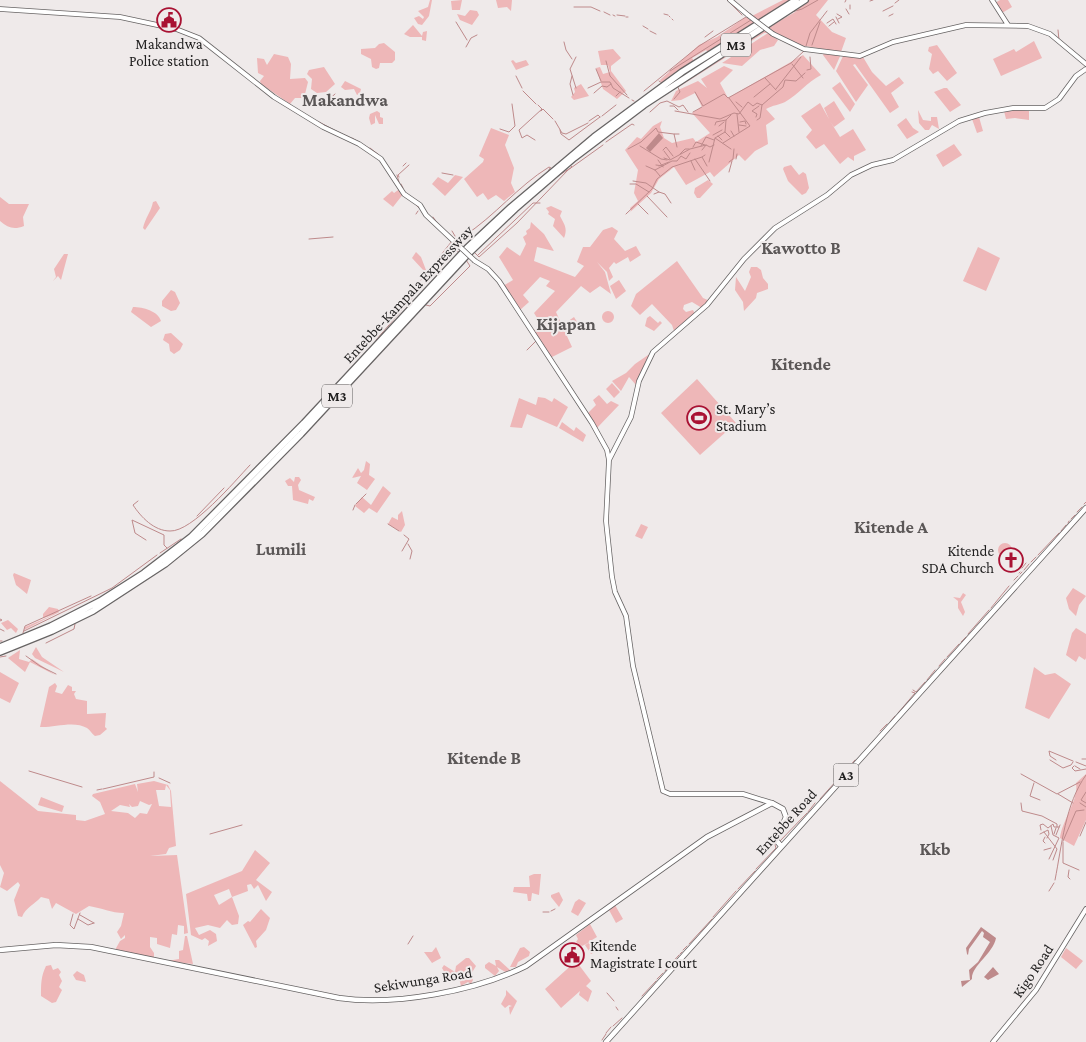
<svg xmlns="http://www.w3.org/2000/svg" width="1086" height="1042" font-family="'Crimson Pro',serif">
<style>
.green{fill:#eeb7b8;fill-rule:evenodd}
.water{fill:#be8a8b}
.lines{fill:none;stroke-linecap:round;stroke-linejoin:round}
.stream{stroke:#be8a8b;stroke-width:1}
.minor-casing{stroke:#676464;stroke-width:5.5}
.major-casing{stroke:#676464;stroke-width:6}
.highway-casing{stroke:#676464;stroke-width:8}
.minor{stroke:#fff;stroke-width:4}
.major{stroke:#fff;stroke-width:4.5}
.highway{stroke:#fff;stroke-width:5.5}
.minor-bridge-casing{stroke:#676464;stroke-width:5.5;stroke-linecap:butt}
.minor-bridge{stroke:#fff;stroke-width:4}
.labels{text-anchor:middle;stroke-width:4;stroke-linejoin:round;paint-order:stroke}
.shield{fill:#efeaea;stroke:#5e5c5c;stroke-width:1}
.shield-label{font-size:14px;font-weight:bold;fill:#201f1f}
.poi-label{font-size:15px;fill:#201f1f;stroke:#efeaea;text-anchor:start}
.street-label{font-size:15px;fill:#201f1f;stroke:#efeaea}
.quarter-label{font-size:18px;font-weight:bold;fill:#5b5757;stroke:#efeaea}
</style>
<rect width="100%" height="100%" fill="#efeaea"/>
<path class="green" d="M430,0H432L429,16L422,25L418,24L414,18L419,16L423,19L424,17L418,11L428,7Z
M462,0L460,10H452L451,1Z
M496,0H512L511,11L507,7L498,8Z
M783,0H791L757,21L752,16Z
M809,0H828L816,15L832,32L846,38L841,52L799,45L767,28L797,11L799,6Z
M1000,0H1008L1012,7L1002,13L995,3Z
M470,10L477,11L479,15L472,25L460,20L457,14L465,16Z
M746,17L755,22L708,52L706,50L692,58L694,61L662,83L660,80L699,45L717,37Z
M413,25L422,36L423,32L427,31L426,41L422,40V37H410L404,34Z
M764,29L778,40L774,46L760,50L742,66L722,63L768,33H764L679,87L677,85Z
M1034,41L1042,58L1001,76L993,59L1014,49L1016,52Z
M384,43L395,52V60L392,63H380L379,68L376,69L372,67L371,59L361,54V49L375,48L379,44Z
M937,45L957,73L947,81L938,71L933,74L929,69L932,54L928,51L929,47Z
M613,49L621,58L611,66V71L626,91L617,99L603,89L596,68L600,67L603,74L610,72L608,65H601L598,51Z
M824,53L841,54L834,70L823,55Z
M274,54L288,57L291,64L290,79L305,78L308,82L304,98H295L290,104L261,84L260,81L264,76L258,73L257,58L264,59L267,65Z
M844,54L863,57L872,72L886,86L899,77L904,83L891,93L899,107L890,113L855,64L853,65L868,85L856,102L836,71Z
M803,55L821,75C807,82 798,95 785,102C779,105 773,105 766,109L775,119L766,125L768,144L755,151L745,161L739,155L714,177L710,172L686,185L674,167L659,179L651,193L628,214L631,211L630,208L638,201L634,193L638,170L625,150L637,137L641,139L653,126L662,121L660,127L664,138L672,143L693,138L696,142L710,133L692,113L702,107L695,93L681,100L671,101L676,91L698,81L707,88L701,79L724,66L733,70L720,83L728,98Z
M513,60L516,63L526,60L529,65L516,70L511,61Z
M324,67L335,84L326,92L317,93L311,89L312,79L307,74L309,70Z
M345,81L361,89L360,93L357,95L354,89L345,90L341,87Z
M840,82L855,104L850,112L832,88Z
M581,84L589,96L574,100L571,97L575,92L574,88Z
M944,88H947L961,105L950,112L934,92Z
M834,101L845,119L834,127L830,121L840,137L853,129L866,150L854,156V161L848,157L840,164L824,144L816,149L806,137L812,130L801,116L820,103L829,119L824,108Z
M1015,109L1029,111V120L1015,118L1006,119L1004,111Z
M918,110L923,120L931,121V117H937L939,129L932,125L929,130H925L919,123Z
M377,111L380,113V117L383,118V124H379L375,115V123L371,125L369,118L370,114Z
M979,117L983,131L977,133L972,119Z
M906,118L913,128L919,132L907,139L897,125Z
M491,128L509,135L505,145L514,168L511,183L515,192L504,201L496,195L488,200L483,193L477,197L464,179L483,162L484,159L479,156Z
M954,144L962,155L943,167L936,155Z
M791,165L799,175L803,172L806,174L809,188L806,193L802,195L788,181L783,169L784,167Z
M455,175L463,177L445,196L432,184L438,177L448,183Z
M708,180L713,184L700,198H697L694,193L695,188Z
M401,188L404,193L393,207L383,199L392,191L394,193Z
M0,197L9,204H29L23,217L24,226C14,230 8,228 0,221Z
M156,201L160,208L145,230L143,228C145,218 151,212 153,202Z
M551,206L562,211L560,216C564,224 568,228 564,238L553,226L555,219L548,214L549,212L546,208Z
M531,222L544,234L554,251L537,247L534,261L575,277L584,266L577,262L583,247H590L603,230L612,227L618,231L614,239L625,251L636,246L641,255L630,262L628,257L616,264L614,262L609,268L613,277L609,281L607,272L597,262L605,272L611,294L600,286L590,293L581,286L556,312L572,347L550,358L533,331L541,324L534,313L555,291L546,286L550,281L540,277L523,295L529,302L520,310L503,286L513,280L499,257L507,247L520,256L526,244L523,237L527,234L526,231L530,228Z
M978,247L1000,258L986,291L963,281Z
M416,252L421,257L426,270L424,271L412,258Z
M64,254H68L61,280L58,276L53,281L56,277L54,269Z
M677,261L703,298L710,301L702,308L692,302L684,305L683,309L686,312L693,310L695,314L674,331L672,325L652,304L640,315L631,306L636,294Z
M751,267H757L761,270L763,278L768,284V289L757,293L756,298L744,311L743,302L735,290L736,277L745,291L751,277L749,272Z
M619,280L626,291L616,299L610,286Z
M171,290L175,292L180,303L176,310L171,311L162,306V301Z
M133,307C143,307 158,311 161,321L151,327L131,312Z
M602 317a6 6 0 1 1 12 0a6 6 0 1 1-12 0Z
M650,316L658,323L660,321L662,323L654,331L645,326L647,318Z
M574,317L579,325L568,332L564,324Z
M171,333L183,344L180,350L174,354L170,351L169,344L163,340L165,334Z
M651,353L636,385L629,377L621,391L612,381L626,373L635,364Z
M697,379L736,423L700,455L661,413Z
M612,383L620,392L614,398L606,389Z
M599,395L607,404L611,401L619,405L597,428L587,414L596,405L593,400Z
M538,397L545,398L552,402L554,398L568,407L557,427L527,414L522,428L510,427L519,398L536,405Z
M562,422L574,431L576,427L586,435L583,442L559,428Z
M366,461L370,464L369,475L375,479L367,490L357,483L361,476L352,478L358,468L361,473L364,470Z
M295,477H299L301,480L298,485L299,490L315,497L313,501L309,499L308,504L293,500L292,486H288L285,481L290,478L294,482Z
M383,486L391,493L377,513L369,508L364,513L355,506L362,497L371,505Z
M402,511L405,525L401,532L388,524L392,517L398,520V515Z
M641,524L648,527L642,539L635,536Z
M998 550a7 7 0 1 1 14 0a7 7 0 1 1-14 0Z
M14,573L31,580L27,594L16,585L13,575Z
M1073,588L1086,596L1079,605L1076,616L1069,609L1066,598Z
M963,593L966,595L961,602L965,612L963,616L958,608V601L953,597L960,598Z
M81,601L24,630L25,627L53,615L43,618V614L49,607L58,609L59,612Z
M8,620L18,629L16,633L11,628L7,630L1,623Z
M1076,628L1086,634V658L1085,660L1079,656L1076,662L1066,655L1072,633Z
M36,647L42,657L64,672L35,658L32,654Z
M20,650L19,659L29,662L32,659L55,675L30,662L25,672L8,658Z
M1034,667L1045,675L1055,673L1071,684L1049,719L1025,708Z
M0,672L19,683L10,703L0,698Z
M55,683L57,686L55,692L62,694L68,685L72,687V691H76L74,694L76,699L87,701V714L106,713L105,727L107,729L100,735L95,736C92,734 90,730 87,728C74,720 53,728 40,727L49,687Z
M1086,774V820L1074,846L1060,838C1062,820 1079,800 1076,783Z
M0,781L38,811L76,815V820L85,821L105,814L100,802L92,796L93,794L135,784L138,792L137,784L154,781L168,785L171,791L176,846L169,848L166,854L150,856L177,855L188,933L184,934V926L178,925L177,935L172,934L170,948L157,944V938L150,937V947L154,953V958L115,950L120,941L125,938V935L121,939L117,932L121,926L124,913C111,913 102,908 89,906L76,914L56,903L52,909L49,899L41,897C34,905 26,907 22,917L18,916L14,900L20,885L18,882L7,891L0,887L4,873L0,865ZM166,785L170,790L171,807L159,806L156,790H165ZM140,801L149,805L152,804L147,814L140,813L135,818L128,813L111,811L120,805L130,807L129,804L132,807L138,806Z
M41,797L64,806L62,812L38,805Z
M255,850L270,863L256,880L272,892L266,901L258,885L254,889L251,884L247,885L248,891L232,897L239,916L238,924L232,925L227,920L220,928L208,925L195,928L199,935L210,930L216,934L217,941L208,946L209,941L205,938L202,940L191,935L186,894L242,871ZM229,889L232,897L219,905L214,895Z
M534,874H541L539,895L532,893L531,901H528L527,894L513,892L514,887H530L529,876Z
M559,892L563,900L559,907L551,897V895Z
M579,899L586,903L578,916L571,912L575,902Z
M615,905L623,919L616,923L609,910Z
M261,909L270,918L266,930L256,941L257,947L255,948L243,925L248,921L250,922Z
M590,924L597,937L592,940L598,950L591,954L585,945L592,941L582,946L576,942L578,939L576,935Z
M185,936H187L193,964L167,961L179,959V951L183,950Z
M436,947L441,958L432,963L424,952H432Z
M524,947L530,952L529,956L518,962L516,967H510L520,948Z
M1066,948L1083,961L1076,969L1061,957Z
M466,958H469L476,966L471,974L473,980L471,984L468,982L461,986L459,978L453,980L446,975L442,968L444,965L455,972L456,966Z
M495,960H499L511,971L507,973L497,967L499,971L495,976L485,968V965L489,962L496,966Z
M576,961L591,981L586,986L592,991L588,1002L579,995L580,991L561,1008L545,989Z
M51,965L53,970L58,968L61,972L59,975L62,981L59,987L62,990L56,1002L52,1003L41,996C41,984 41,976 46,966Z
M77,971L84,975L86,982L76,980L73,975Z
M506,990L517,1001L510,1015L509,1007L512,1006L509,1005L505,1008L501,1004L506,995Z"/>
<path class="water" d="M659,133L663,138L650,152L646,148Z
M981,927L996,938C993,954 971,966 972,979L962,987L961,981L970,980L969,970L978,962L990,942L983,937L984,933L982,931L969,949L968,955L967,954L966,948Z
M993,967L999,974L988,980L984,977Z"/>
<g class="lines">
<path class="stream" d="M727,0L742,15
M870,1L873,0
M845,2L846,0
M895,3L899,0
M574,7H591L600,11
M846,9L849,14
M850,9V5
M883,11L893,6
M604,12L610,15
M792,12L802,9L818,0
M664,14L668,15
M837,14L842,17L838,19
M613,15L615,16
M617,15L625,16
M669,16L670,17
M889,16L893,14
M626,17H628
M836,17L839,23
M672,19L673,20
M758,20L765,16
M456,22L467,40
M827,23L833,19L836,24
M643,26L648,29
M829,26L834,22
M1058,30L1059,40
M650,31L656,34
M705,37L713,31
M564,42L566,50L572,59
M812,45L820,22
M806,46L810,33L827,11
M466,47L471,38L477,35
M606,61L610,76L627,95
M792,64L803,78
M596,69L601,81
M682,69L754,23
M807,70L811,69L810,57
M670,71L751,20
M516,76L522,88
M572,76L570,84L573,95
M765,78L776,90
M659,81L662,83L672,76
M576,88L570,69L576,57
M588,88L601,82H610L613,88L629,98
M776,89L801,57
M523,91L536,104
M644,91L699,46L746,17
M695,92L703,106L724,94L728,98L791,63L804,51
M594,93L602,86L607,87L611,84
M616,96L620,92
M754,97L770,84
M674,99L680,92L677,85
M632,100L634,101
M326,102L335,94
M736,102L742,107
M670,106H674L678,110
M541,111L543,109L553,119
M675,111L720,119L734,113L739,114L748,102L753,106L757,103L762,105L783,87L785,80L796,81L805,73
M650,112L660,103L667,101L679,107L683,105L688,112
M693,112L702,107
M737,114L739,132
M731,115L726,120L725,132L715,138L731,149
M602,116L616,105
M756,117L757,114L752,111L759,106
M757,120L760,118L762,105
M555,121L562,133L566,134L588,123
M589,121L598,115L600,117
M319,122L338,132
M740,122L745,121L746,124
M715,125L716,122L726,120
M739,125L746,126
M719,126L724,122
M500,129L509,132L515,126L512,104
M560,130L561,134L569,140L600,117
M731,131L734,136
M725,132L730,137
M340,133L349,137
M713,135L722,130
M718,136L722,140
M352,138L367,147
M535,140L527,135L522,138L519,130L542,109L538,105
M606,142L632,124L634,125
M723,143L750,126L729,98
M640,146L661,159L667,160
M701,146L706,137L714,140
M677,147L674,134H679
M693,147L696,142L705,145
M370,148L379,155
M628,149L641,142L656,128L658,132L674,134
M663,150L666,147L673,156
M702,150L706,145L710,147L714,145
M664,151L670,159
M680,154L685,149H689
M705,155L702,157L707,166
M664,158L670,160L690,149L706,145
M695,159L710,181
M736,159L737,154
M658,160L663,167
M691,161L695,170
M709,162L715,138
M729,162L733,159L734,149
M656,165L663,166
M403,166L406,163
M646,166L655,170L660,176
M659,166L669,162
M655,170L672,161H677L681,156L686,159L690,153
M729,172L732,161
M442,173L453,175
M547,173L550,168
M397,175L399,182
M558,176L572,167L570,165
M399,177L398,175L409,165
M633,181L646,183L659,192
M401,184L403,188
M630,184H636L649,192
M654,194L659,192L665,194L671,203
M647,196L667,217
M638,204L648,214
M416,205L419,208
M416,214L418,211
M626,214L652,189L657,179L672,167L702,157
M433,217L438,224
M452,231L455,236
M464,236C495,216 518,186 549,167L551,168
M475,236L543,176
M453,238L455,239
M309,239L333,237
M474,252L479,257L517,223L568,170L603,145
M478,255L533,203H540
M421,280L452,241
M407,297L419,282
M426,305L430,306L470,266L466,260
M412,319L438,291
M376,340L451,253L454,251L459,252
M527,350L537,340
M138,501L133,505C141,517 154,531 170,531C192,532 235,481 250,465
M356,504L366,494
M1084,504L1086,502
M353,510L355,505
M1077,512L1082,507
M197,516L224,488
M1071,519L1075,515
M1068,523L1069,521
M388,524L399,531
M1061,531L1066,525
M146,540L135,533L132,520L164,535V545L167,548
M408,544L412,551L410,559
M402,551L409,539L404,535
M160,553L181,539
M1038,555L1059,533
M1031,562L1036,557
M1022,568L1026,563
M1024,570L1029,564
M1019,573L1020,572
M1020,574L1022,572
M1014,580L1018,576
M991,608L1009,586
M0,619L2,620L0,621
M0,629L4,631
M24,631L112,588L157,555
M23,633L25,626L91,596
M968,634L989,610
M0,641H2
M961,642L966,637
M46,643L74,629L75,624
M26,656L40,666L56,674
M0,657L6,656
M947,657L959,644
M939,666L945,659
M927,680L935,670
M913,690L916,692L925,682
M898,713L915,693L912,692
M890,722L895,716
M880,731L887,724
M1082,759H1086
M1050,760L1063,768L1071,765L1073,762
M1056,760L1050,756L1049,751L1073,761
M1076,762L1086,766
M1074,766L1072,768L1075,771L1086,769
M1075,766L1080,769
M29,771L82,787
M1021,774L1057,794L1080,782
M159,778L170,783
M1034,783L1030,796L1040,800
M103,789L154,777V772
M97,790L102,789
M1086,792L1081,800L1086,803
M1058,794L1073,803
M820,799L855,760
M1021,803L1022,811L1042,816L1057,824V827
M1080,803L1086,807
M808,812L815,803
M1041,830L1040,825L1043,824L1048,828L1053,824L1054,827H1059
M1044,832L1057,849L1053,860
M210,834L242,825
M1040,834L1048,830L1049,834L1047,838
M1054,834L1056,828
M1056,835L1060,825
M1080,836L1086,822
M1063,841L1076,811L1084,810
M779,842L807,813
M1063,842V863L1079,870
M1045,843L1043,841L1045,837
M1044,850L1051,848
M1049,859L1059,838L1053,835L1051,826
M756,869L776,848L774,842
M1069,870L1068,877L1070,879
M1055,880C1062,845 1065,804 1086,775
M738,889L755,871
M1049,891L1054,883
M551,911L555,909
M543,912H549
M73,914L70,925L74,929L80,913
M80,915L94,923
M713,917L736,891
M78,919L88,925L94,923
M408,944L413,936
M689,944L712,919
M683,950L687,946
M680,954L682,952
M649,962L652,964
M669,966L679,955
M665,971L668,967
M657,979L663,973
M607,993L614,1001
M642,996L656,981
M616,1007L618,1010
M613,1026L622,1018
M606,1033L611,1027
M602,1040L606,1034"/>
<g class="minor-casing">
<path id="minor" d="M730,0L748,15
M992,0L1008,25
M0,9L120,17L176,29L199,38L274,97L323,127L359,144L381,159L404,194L420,205L426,215L460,247
M773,34L804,49L860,56L893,42L966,25L1028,26L1050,34L1086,64
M475,261L488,269L499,281L592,423L607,450L609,460L606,521L612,577L615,592L626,616L633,666L663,791L670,794H743L772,803
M609,460L631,417L639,381L653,352L707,305L744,259L775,228L827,195L851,175L872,165L893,160L959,121L985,113L1013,108H1045L1059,99L1076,76L1086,69
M993,1042L1036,990L1086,909"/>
</g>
<g class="major-casing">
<path id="major" d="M0,950L56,945L91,947L339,998C395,1006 476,991 526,966L707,837L772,803L783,809L786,817L776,840L781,846
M606,1042L1086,508"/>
</g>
<g class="highway-casing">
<path id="highway" d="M0,647L51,626L100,601L144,573L191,537L304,423L467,248L511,207L594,137L682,72L796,0
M0,652L52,631L93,611L165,564L202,534L301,434L468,254L515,209L574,158L644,105L805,0"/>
</g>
<use href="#minor" class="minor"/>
<use href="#major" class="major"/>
<use href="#highway" class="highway"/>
<g class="minor-bridge-casing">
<path id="minor-bridge" d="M748,15L773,34
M460,247L475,261"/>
</g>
<use href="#minor-bridge" class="minor-bridge"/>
</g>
<defs>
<g id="civic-ring" transform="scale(1.25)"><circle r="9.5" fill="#efeaea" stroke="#a91233" stroke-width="1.5"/><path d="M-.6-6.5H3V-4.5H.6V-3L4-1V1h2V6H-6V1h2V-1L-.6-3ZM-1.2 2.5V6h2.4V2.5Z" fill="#a91233"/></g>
<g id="stadium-ring" transform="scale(1.25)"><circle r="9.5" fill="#efeaea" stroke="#a91233" stroke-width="1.5"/><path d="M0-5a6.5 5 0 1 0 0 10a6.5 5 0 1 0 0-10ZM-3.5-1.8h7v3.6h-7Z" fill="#a91233"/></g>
<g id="church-ring" transform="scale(1.25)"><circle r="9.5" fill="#efeaea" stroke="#a91233" stroke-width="1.5"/><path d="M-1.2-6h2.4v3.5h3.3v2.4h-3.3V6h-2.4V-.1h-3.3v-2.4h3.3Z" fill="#a91233"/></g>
</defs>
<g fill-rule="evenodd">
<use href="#civic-ring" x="169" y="20"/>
<use href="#stadium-ring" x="699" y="418"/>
<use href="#church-ring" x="1011" y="560"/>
<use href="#civic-ring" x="572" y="955"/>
</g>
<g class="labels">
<g class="shield">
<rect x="721" y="33.5" width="30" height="23" rx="4"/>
<rect x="322" y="384.5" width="30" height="23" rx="4"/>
<rect x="833.5" y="763.5" width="25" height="23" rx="4"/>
</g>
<g class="shield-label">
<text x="736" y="50">M3</text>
<text x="337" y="401">M3</text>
<text x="846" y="780">A3</text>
</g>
<g class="poi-label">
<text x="169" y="49" text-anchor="middle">Makandwa<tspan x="169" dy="17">Police station</tspan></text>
<text x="716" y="414">St. Mary’s<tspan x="716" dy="17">Stadium</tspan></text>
<text x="994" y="556" text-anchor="end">Kitende<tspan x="994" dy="17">SDA Church</tspan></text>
<text x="590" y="951">Kitende<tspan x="590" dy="17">Magistrate I court</tspan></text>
</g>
<g class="street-label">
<text transform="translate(408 294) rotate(-47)" y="5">Entebbe-Kampala Expressway</text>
<text transform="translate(786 822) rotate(-48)" y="5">Entebbe Road</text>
<text transform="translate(1033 971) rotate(-56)" y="5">Kigo Road</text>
<text transform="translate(423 980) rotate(-9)" y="5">Sekiwunga Road</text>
</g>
<g class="quarter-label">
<text x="345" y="106">Makandwa</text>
<text x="801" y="254">Kawotto B</text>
<text x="566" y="330">Kijapan</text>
<text x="801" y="370">Kitende</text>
<text x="891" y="533">Kitende A</text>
<text x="281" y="555">Lumili</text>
<text x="484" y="764">Kitende B</text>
<text x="935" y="855">Kkb</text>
</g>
</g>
</svg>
